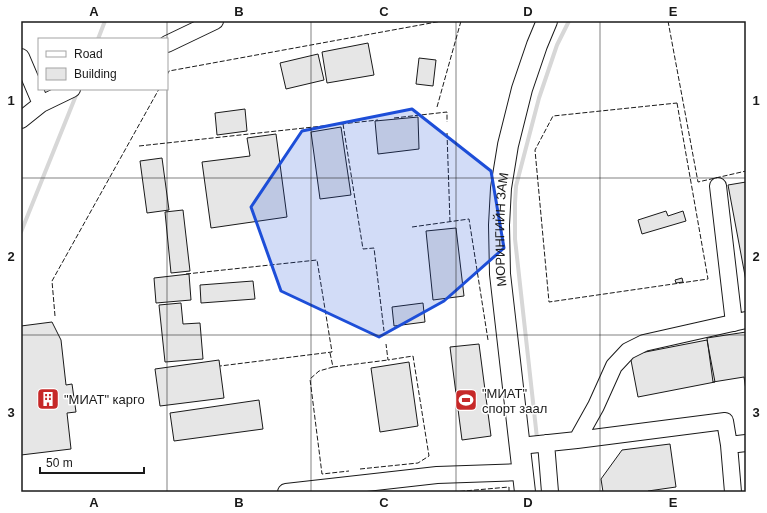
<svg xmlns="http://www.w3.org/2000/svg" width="767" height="513" font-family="Arial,sans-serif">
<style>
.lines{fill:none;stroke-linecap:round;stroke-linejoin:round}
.stream{stroke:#d7d7d7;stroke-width:4}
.building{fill:#e6e6e6;stroke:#1a1a1a}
.minor-casing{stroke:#1a1a1a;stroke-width:18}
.major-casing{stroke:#1a1a1a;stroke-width:22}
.minor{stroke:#fff;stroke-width:16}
.major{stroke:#fff;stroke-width:20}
.fence{stroke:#1a1a1a;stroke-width:1;stroke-dasharray:5 2;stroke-linecap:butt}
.marked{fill:#1d4ed8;fill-opacity:0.2;stroke:#1d4ed8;stroke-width:3;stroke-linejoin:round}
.grid{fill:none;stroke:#1a1a1a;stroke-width:1;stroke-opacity:0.55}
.labels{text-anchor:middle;stroke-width:3;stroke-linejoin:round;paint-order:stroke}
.street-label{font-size:13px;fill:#1a1a1a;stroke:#fff}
.poi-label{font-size:13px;fill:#1a1a1a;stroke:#fff;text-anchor:start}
.neatline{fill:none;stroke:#1a1a1a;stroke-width:1.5}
.grid-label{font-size:13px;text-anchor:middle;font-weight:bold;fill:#1a1a1a}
</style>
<rect width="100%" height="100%" fill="#fff"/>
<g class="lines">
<path class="stream" d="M98,39L105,21
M21,232L77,93
M537,438L515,239V203L516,186L539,98L557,45L569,21"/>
</g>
<path class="building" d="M368,43L374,75L327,83L322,52Z
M318,54L324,80L286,89L280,63Z
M419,58L436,60L433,86L416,84Z
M245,109L247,131L217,135L215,113Z
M418,117L419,149L378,154L375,121Z
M341,127L351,195L320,199L311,132Z
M276,134L287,217L211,228L202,162L250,156L247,138Z
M162,158L169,210L147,213L140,161Z
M746,182V281L728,185Z
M183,210L190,271L171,273L165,212Z
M666,211L668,216L683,211L686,221L642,234L638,220Z
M456,228L464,296L433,300L426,231Z
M189,274L191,300L156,303L154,278Z
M682,278L683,282L676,283L675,280Z
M253,281L255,299L201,303L200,285Z
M181,303L183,324L200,323L203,359L165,362L159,305Z
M423,303L425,322L394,326L392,307Z
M52,322L61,340L66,385L72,384L76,412L67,413L71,449L21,455V326Z
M746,332V390L744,377L713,382L707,338Z
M707,340L715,382L638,397L630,355Z
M479,344L491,436L462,440L450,347Z
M219,360L224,398L160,406L155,369Z
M409,362L418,426L380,432L371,368Z
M259,400L263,429L174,441L170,413Z
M670,444L676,487L648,491V492H603L601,479L622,450Z"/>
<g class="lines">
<g class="minor-casing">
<path id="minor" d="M167,44L215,21
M21,57L41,104
M21,120L41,104L72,89
M718,186L734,323
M577,440L725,421L729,445
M546,443L550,492
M520,446L577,440L596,406L614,366L628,351L644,343L746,320
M286,492L437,475L523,472
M733,492L729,445L746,443"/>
</g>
<g class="major-casing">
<g id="major">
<path id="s1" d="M525,492L500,274L499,225L501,188L508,145L522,89L537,45L547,21"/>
</g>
</g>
<use href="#minor" class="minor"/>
<use href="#major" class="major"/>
<path class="fence" d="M668,21L698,182L746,171
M167,75L169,71L442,21
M677,103L708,279L549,302L535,150L553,116Z
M437,107L461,21
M394,118L447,112V122
M343,124L363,249L374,248L384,331
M447,133L450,222
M139,146L378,120
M412,227L469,219L488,340
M186,274L317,260L332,352L220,366
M55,316L52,281L159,89
M330,353L333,367L319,371L310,379L322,474L349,471
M333,367L388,360
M360,469L418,463L429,456L413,356L388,360L386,344
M453,492L509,487V492"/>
</g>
<path class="marked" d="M412,109L491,171L504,248L444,301L379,337L281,291L251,207L302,131Z"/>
<path class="grid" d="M167,21V39M311,21V492M456,21V492M600,21V492M167,89V492M21,178H746M21,335H746"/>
<defs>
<g id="building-square" transform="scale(1.15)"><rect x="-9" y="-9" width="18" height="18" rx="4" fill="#c62828" stroke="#fff"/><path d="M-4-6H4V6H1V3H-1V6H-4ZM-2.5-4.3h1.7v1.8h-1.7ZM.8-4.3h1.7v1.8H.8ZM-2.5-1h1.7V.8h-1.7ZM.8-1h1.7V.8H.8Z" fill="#fff"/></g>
<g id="stadium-square" transform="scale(1.15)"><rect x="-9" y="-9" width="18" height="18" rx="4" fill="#c62828" stroke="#fff"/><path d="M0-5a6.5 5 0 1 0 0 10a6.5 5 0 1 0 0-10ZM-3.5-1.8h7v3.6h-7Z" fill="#fff"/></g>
</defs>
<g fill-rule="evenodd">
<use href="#building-square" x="48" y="399"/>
<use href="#stadium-square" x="466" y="400"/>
</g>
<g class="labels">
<g class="street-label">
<text dy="5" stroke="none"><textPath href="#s1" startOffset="264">МОРИНГИЙН ЗАМ</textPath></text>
</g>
<g class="poi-label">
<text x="482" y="398">"МИАТ"<tspan x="482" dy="15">спорт заал</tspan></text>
<text x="64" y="404">"МИАТ" карго</text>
</g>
</g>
<rect width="767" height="513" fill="none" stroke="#ffffff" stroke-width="44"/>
<rect x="38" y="38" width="130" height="52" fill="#ffffff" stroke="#a3a3a3"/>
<rect x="46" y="51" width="20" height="6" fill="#ffffff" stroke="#a3a3a3"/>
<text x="74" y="58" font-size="12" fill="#1a1a1a">Road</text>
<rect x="46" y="68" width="20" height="12" fill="#e6e6e6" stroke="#a3a3a3"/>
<text x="74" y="78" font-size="12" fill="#1a1a1a">Building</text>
<path d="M40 467v6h104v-6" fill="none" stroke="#1a1a1a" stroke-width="2"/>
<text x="46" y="467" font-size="12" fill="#1a1a1a" stroke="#ffffff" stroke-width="3" paint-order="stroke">50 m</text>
<rect x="22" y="22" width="723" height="469" class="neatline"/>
<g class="grid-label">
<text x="94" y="16">A</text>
<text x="239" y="16">B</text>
<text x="384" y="16">C</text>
<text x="528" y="16">D</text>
<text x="673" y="16">E</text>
<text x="11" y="105">1</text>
<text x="756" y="105">1</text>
<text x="11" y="261">2</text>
<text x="756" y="261">2</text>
<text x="11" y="417">3</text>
<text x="756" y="417">3</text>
<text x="94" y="507">A</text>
<text x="239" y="507">B</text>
<text x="384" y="507">C</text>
<text x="528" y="507">D</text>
<text x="673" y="507">E</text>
</g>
</svg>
